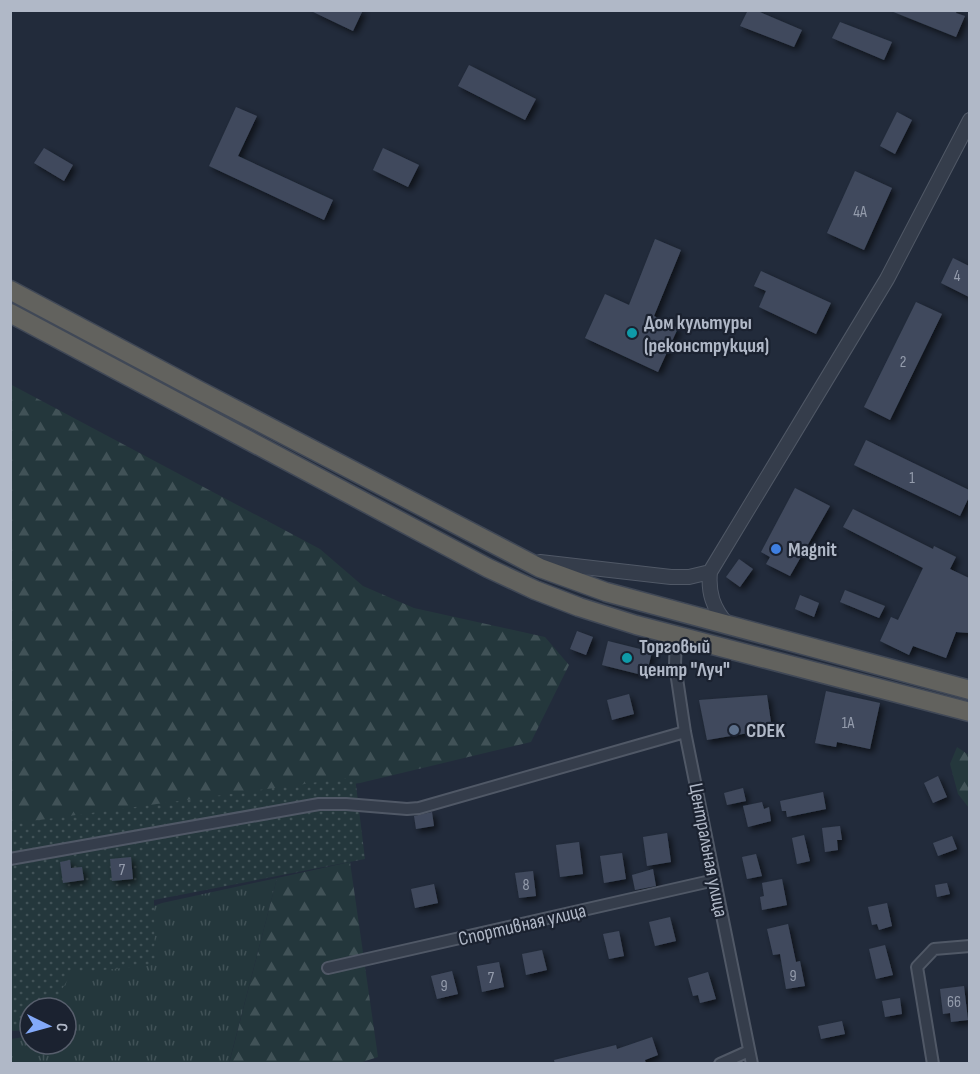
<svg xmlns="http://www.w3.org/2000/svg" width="980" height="1074" font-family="'Sofia Sans Condensed',sans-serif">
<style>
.grass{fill:url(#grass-tufts)}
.forest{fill:url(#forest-firs)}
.garden{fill:url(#garden-dots)}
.building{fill:#404a5d;filter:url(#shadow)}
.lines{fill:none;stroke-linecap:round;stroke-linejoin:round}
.minor-casing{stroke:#505866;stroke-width:14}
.tertiary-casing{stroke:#505866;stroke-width:16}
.trunk-casing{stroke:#404856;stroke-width:21}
.minor{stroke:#353d4b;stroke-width:10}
.tertiary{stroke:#353d4b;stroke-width:14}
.trunk{stroke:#62625e;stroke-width:18}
.culture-dot{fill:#0f9aa8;stroke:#1b2230;stroke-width:2}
.shop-dot{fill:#3f7fe0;stroke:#1b2230;stroke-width:2}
.service-dot{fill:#5c6f8a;stroke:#1b2230;stroke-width:2}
.labels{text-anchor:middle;stroke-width:4.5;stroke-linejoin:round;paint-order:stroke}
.number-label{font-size:16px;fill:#949cac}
.poi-label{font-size:20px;font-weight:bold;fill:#b0b8c7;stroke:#1b2230;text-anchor:start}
.street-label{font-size:20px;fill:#b0b8c7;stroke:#1b2230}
</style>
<defs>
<pattern id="grass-tufts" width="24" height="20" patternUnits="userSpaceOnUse" patternTransform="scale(1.5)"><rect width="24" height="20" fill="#24373c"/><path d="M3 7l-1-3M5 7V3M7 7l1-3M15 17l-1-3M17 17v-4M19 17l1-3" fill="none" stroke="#415257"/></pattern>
<pattern id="forest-firs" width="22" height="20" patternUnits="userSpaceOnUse" patternTransform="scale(1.5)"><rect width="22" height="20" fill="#24373c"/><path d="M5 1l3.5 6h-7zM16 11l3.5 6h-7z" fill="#415257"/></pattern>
<pattern id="garden-dots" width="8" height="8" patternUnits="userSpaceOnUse" patternTransform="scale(1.5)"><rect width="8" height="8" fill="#24373c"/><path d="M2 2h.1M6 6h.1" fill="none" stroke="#415257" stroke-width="1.8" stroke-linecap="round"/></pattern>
<filter id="shadow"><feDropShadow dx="3.5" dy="3.5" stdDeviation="3" flood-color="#0009"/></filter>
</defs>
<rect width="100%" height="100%" fill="#222b3b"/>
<path class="grass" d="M277,878L229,1063L11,1064V1039L30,1036V1044H66V1008H48L51,942L162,903Z"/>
<path class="forest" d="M10,384L320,549L363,586L414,608L545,637L569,665L531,742L360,783L11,833Z
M957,747L969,755V808L958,794L950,764Z
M350,862L378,1057L356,1064H229L277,878Z"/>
<path class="garden" d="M355,777L365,859L154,900L155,965L72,973L50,1008H30V1030L11,1031L10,824Z"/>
<path class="building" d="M309,10H363L353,31Z
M748,10H755L802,30L794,47L740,26Z
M957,10L956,13L965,16L956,37L891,11Z
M840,22L892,42L884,60L832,38Z
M469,65L536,99L525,120L458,86Z
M236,107L257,116L238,156L333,200L324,220L209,166Z
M897,112L912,120L895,154L880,146Z
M44,148L73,165L64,181L34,163Z
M383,148L419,165L408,187L373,170Z
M855,171L892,188L864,250L827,233Z
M655,239L681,250L654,316L678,328L658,372L585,338L605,294L629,305Z
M953,258L969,266V297L941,283Z
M761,271L831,303L816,334L759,307L766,291L754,286Z
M916,302L942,314L890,420L864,407Z
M866,440L969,490V497L960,516L854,465Z
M795,488L830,506L790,576L766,564L770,557L761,552Z
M853,509L933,549L934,546L956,557L950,569L969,578V633L956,632L946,658L913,646L909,655L880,641L891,617L898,620L923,568L843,527Z
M739,559L753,569L740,587L726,577Z
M845,590L885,606L879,618L840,602Z
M800,595L819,603L814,617L795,609Z
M577,631L593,637L586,655L570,649Z
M608,641L652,652L646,676L602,665Z
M826,691L880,703L870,749L837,742L836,747L815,743Z
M629,694L634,714L612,720L607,700Z
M767,695L772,729L707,740L699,700Z
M938,776L947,797L933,803L924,783Z
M743,788L746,801L727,805L724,793Z
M823,792L826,809L787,817L786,811H782L780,801Z
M762,802L764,809L769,807L771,821L748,827L743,806Z
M432,812L434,826L416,829L414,816Z
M840,826L842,840H837L838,850L825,852L822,828Z
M667,833L671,862L647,866L643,837Z
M804,835L810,861L797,864L792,838Z
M952,836L957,849L938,856L933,843Z
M579,842L583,874L560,877L556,845Z
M622,853L626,879L604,883L600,856Z
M756,854L762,876L747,879L742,857Z
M131,857L133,879L112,881L110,859Z
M70,860L71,868L82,867L84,880L63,883L60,862Z
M653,869L656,886L635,890L632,875Z
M533,871L536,896L519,898L515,873Z
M782,879L787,905L762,910L760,897L764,896L762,883Z
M947,883L950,894L937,897L935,885Z
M434,884L438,903L415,908L411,889Z
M887,903L892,926L879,930L877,924L872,925L868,907Z
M670,917L676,941L655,946L649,922Z
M788,924L796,962L800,961L805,986L786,989L780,954L773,955L767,929Z
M619,931L624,956L609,959L603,934Z
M885,945L893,975L876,979L869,949Z
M542,950L547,970L526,975L522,954Z
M499,962L504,987L482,992L477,966Z
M452,971L458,994L437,999L431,976Z
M708,972L716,999L700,1003L698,995L693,996L688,978Z
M964,986L968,1020L951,1022L950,1013L943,1014L940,989Z
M900,998L902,1014L885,1017L882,1001Z
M842,1021L845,1034L821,1039L818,1026Z
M652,1037L658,1055L645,1060L646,1064H555L554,1060L616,1045L617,1049Z"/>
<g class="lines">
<g class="minor-casing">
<path id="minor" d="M676,635L675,665L685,732L752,1064
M10,859L319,804H346L407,809L419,808L685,732
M328,968L715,880
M720,1064L749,1051
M933,1064L917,967L934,949L970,946"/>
</g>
<g class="tertiary-casing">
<path id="tertiary" d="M540,562L671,577H689L710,572
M727,624C713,608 708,593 710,572L887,279L970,120"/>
</g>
<g class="trunk-casing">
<path id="trunk" d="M10,290L198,390L540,568L606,592L970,690
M10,313L488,568L535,590L579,607L636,625L970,712"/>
</g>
<use href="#minor" class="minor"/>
<use href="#tertiary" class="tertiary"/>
<use href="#trunk" class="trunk"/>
</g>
<g class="culture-dot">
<circle cx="632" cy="333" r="6"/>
<circle cx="627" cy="658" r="6"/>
</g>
<circle class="shop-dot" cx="776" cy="549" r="6"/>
<circle class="service-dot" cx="734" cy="730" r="6"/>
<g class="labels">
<g class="number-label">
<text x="860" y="217">4А</text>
<text x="957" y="281">4</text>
<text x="903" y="367">2</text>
<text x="912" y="483">1</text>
<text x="848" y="728">1А</text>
<text x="122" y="875">7</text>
<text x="526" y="890">8</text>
<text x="793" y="981">9</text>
<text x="491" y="983">7</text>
<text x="444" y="991">9</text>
<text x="954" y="1007">66</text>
</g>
<g class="poi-label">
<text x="644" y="329">Дом культуры<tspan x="644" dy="23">(реконструкция)</tspan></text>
<text x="788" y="556">Magnit</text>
<text x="639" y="653">Торговый<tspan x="639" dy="23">центр "Луч"</tspan></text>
<text x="746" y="737">CDEK</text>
</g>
<g class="street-label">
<text transform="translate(709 850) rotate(79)" y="7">Центральная улица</text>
<text transform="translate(522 924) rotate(-13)" y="7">Спортивная улица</text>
</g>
</g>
<rect width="980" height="1074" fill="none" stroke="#b0b8c7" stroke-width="24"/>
<g transform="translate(48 1026) rotate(95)"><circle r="28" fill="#1b2230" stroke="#575e6c" stroke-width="1.5"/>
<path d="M0-4.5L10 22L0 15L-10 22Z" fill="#83a9f9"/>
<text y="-9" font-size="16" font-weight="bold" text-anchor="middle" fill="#b0b8c7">С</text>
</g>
</svg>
